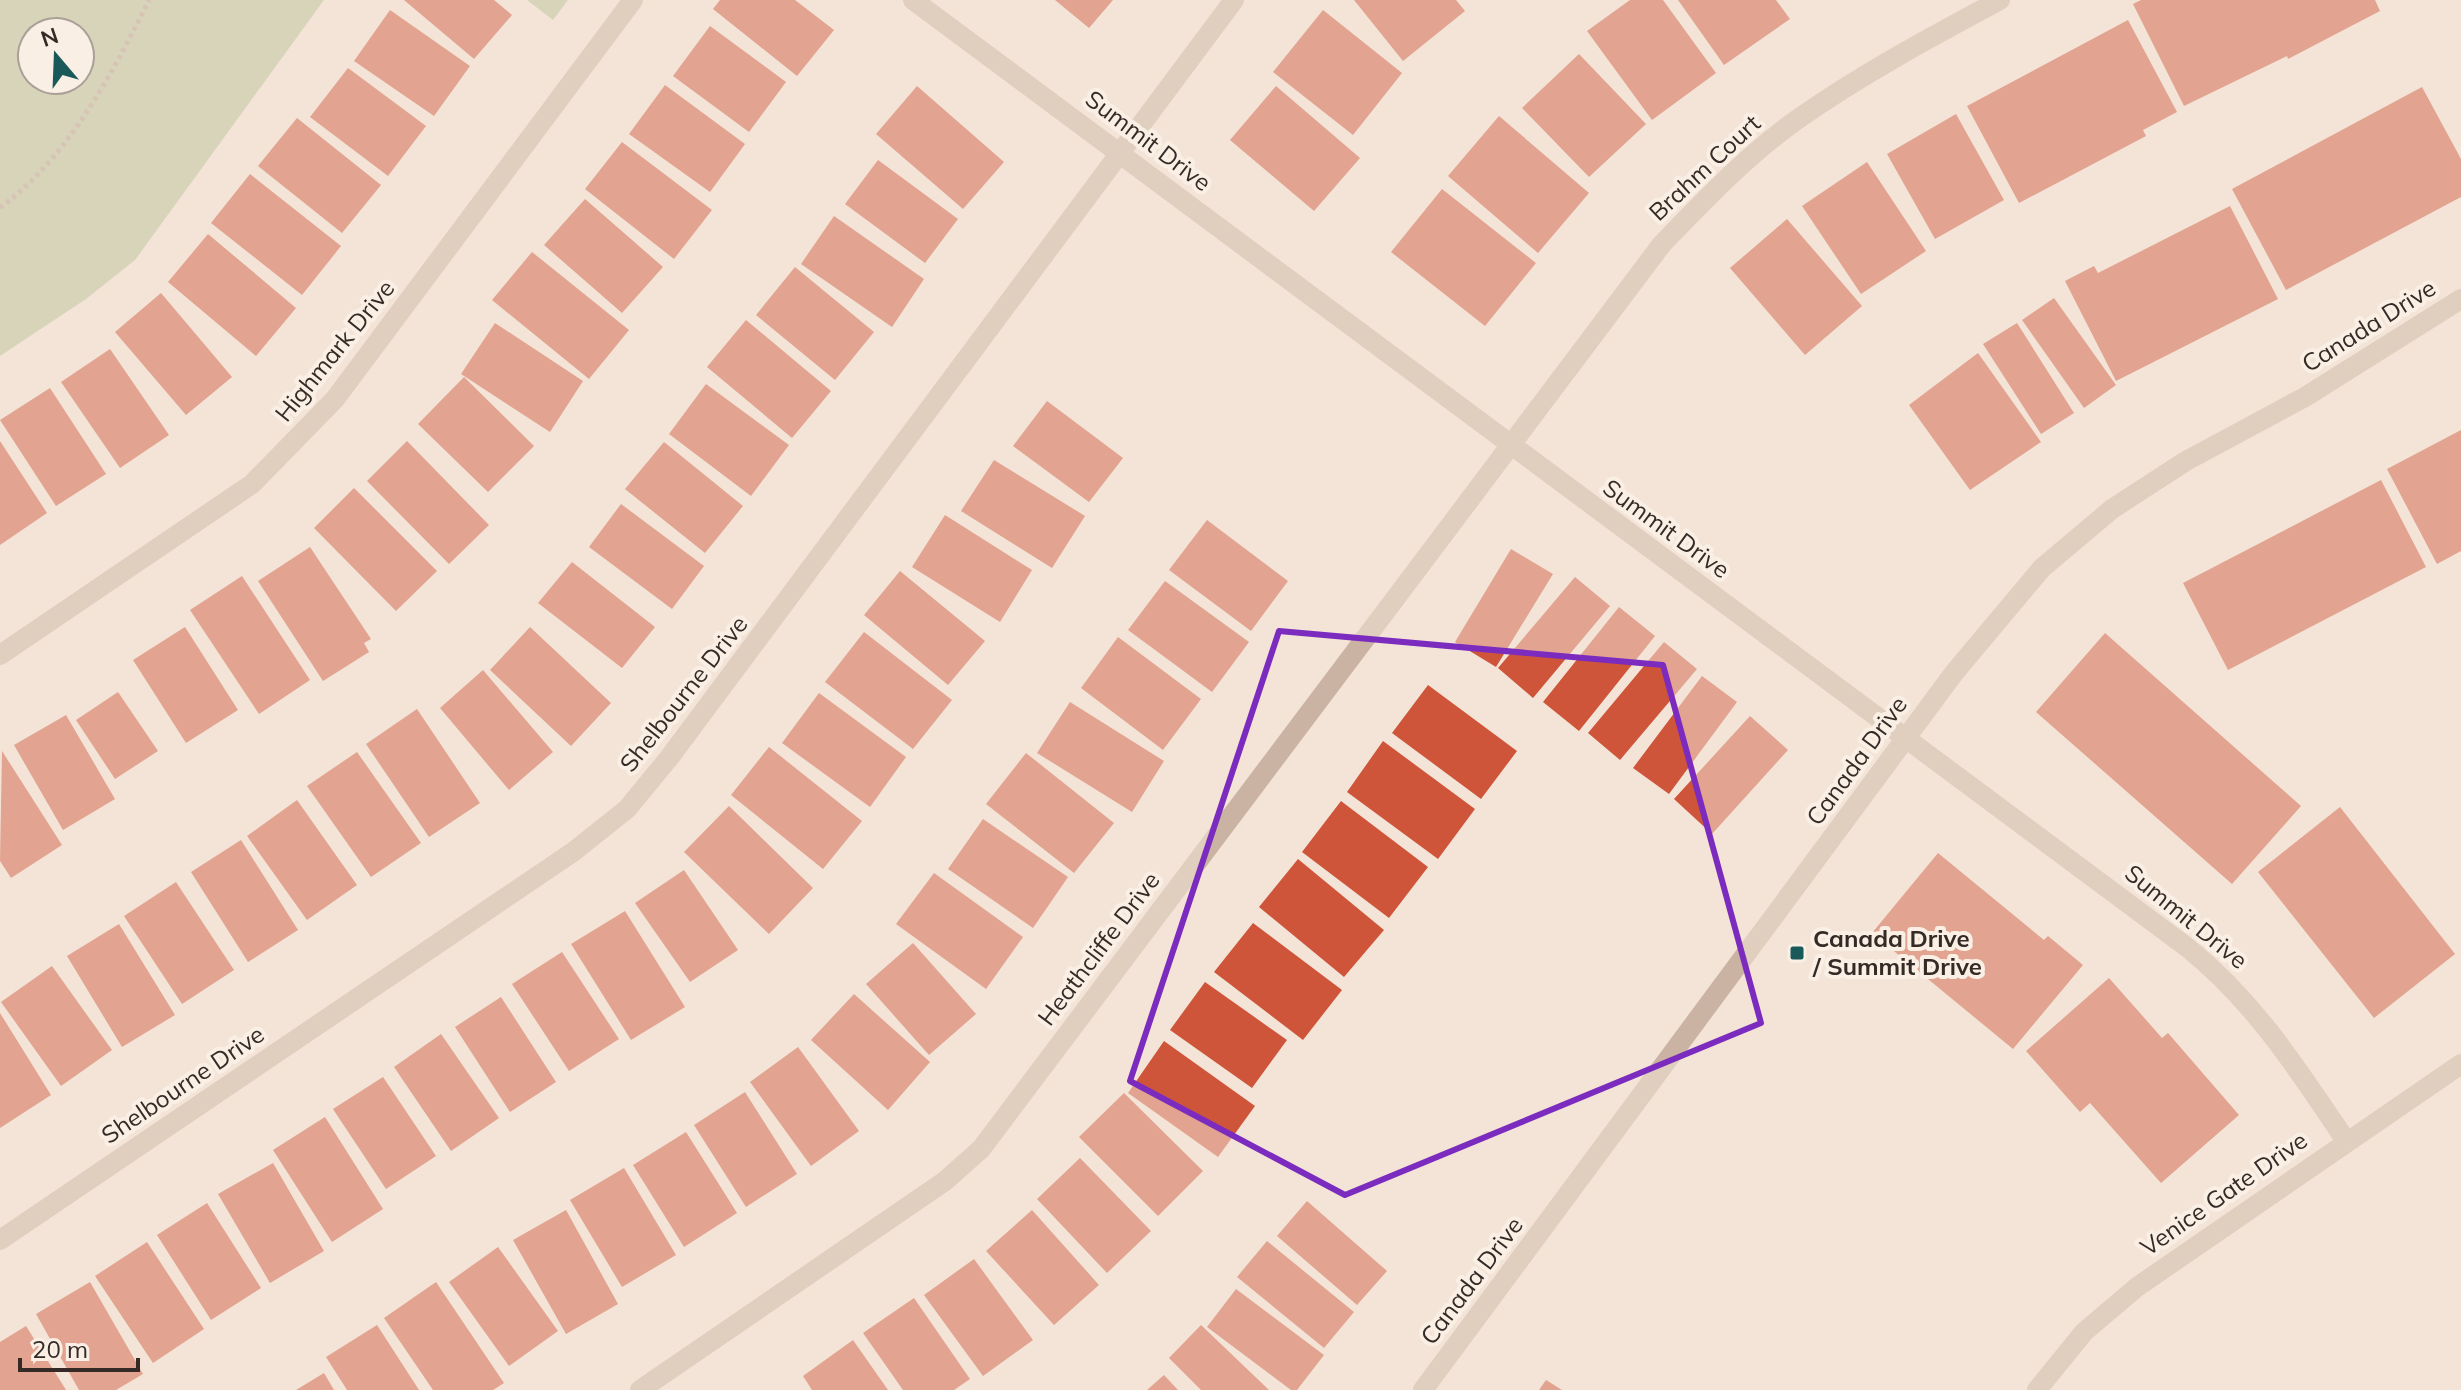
<svg xmlns="http://www.w3.org/2000/svg" width="2461" height="1390" font-family="Mulish,sans-serif">
<style>
.green{fill:#b6c297;fill-rule:evenodd}
.building{fill:#ce553a}
.lines{fill:none;stroke-linecap:round;stroke-linejoin:round}
.path{stroke:#b79d8d;stroke-width:5;stroke-dasharray:4 4;stroke-linecap:butt}
.street{stroke:#cbb3a3;stroke-width:20}
.marked{fill:none;stroke:#7b2cbf;stroke-width:6;stroke-linejoin:round}
.poi-dot{fill:#195959;stroke:#faefe4;stroke-width:3}
.labels{text-anchor:middle;stroke-width:8;stroke-linejoin:round;paint-order:stroke}
.street-label{font-size:24px;fill:#352a25;stroke:#faefe4}
.poi-label{font-size:24px;font-weight:bold;fill:#352a25;stroke:#faefe4;text-anchor:start}
</style>
<rect width="100%" height="100%" fill="#f3e4d7"/>
<path class="green" d="M0,0H324L135,260L86,299L0,356ZM80,32V80H32V32Z
M527,0H568L553,20Z"/>
<path class="building" d="M404,0H494L512,15L474,59Z
M720,0H795L834,30L797,76L713,9Z
M1055,0H1113L1089,28Z
M1354,0H1456L1465,11L1403,61Z
M1630,0H1663L1716,73L1652,120L1587,31Z
M1678,0H1776L1790,19L1724,65Z
M2141,0H2375L2380,11L2288,59L2287,56L2184,106L2133,4Z
M390,10L470,66L434,116L354,61Z
M1323,10L1402,73L1353,135L1273,72Z
M2128,20L2177,112L2143,130L2146,136L2019,203L1967,106Z
M710,26L786,82L749,132L673,76Z
M1579,54L1646,124L1589,177L1522,108Z
M348,68L426,126L388,176L310,117Z
M665,85L745,144L710,192L629,134Z
M917,86L1004,162L963,209L876,134Z
M1276,86L1360,158L1314,211L1230,140Z
M2422,87L2461,159V197L2286,290L2232,189Z
M1956,114L2004,200L1935,239L1887,154Z
M1499,116L1589,193L1538,253L1448,176Z
M297,118L381,185L342,233L258,166Z
M622,142L712,210L674,259L585,189Z
M878,160L958,219L925,263L845,204Z
M1867,162L1926,251L1861,294L1802,206Z
M250,174L341,246L302,295L211,223Z
M1442,189L1536,263L1485,326L1391,252Z
M585,199L663,267L622,313L544,245Z
M2230,206L2278,299L2116,381L2065,281L2094,266L2098,273Z
M834,216L924,279L892,327L801,264Z
M1787,219L1862,306L1805,355L1730,268Z
M208,234L296,308L256,356L168,282Z
M532,252L629,330L589,379L492,300Z
M795,267L874,332L835,380L756,315Z
M161,293L232,377L186,415L115,332Z
M2054,298L2116,385L2084,408L2022,320Z
M746,320L831,391L792,438L707,367Z
M495,323L583,381L550,432L461,374Z
M2017,323L2074,413L2041,434L1983,344Z
M110,349L169,435L120,468L61,382Z
M1978,353L2041,442L1970,490L1909,405Z
M464,377L534,446L488,492L418,424Z
M706,384L789,445L751,496L669,434Z
M50,388L106,474L56,506L0,420Z
M1047,401L1123,458L1089,502L1013,446Z
M2461,430V551L2437,564L2387,469Z
M0,441L47,513L0,545Z
M407,441L489,525L449,564L367,481Z
M664,442L743,506L705,553L625,489Z
M994,460L1085,516L1052,568L961,511Z
M2381,480L2426,567L2228,670L2183,583Z
M354,488L437,571L396,611L314,528Z
M621,504L704,566L672,609L589,547Z
M945,515L1032,570L1000,622L912,567Z
M1207,520L1288,581L1251,631L1169,570Z
M310,547L371,639L364,643L369,652L323,681L258,581Z
M1511,549L1553,574L1496,667L1455,642Z
M572,562L655,627L622,668L538,603Z
M900,571L985,641L948,685L864,615Z
M242,576L310,680L259,714L190,610Z
M1575,577L1610,606L1533,698L1498,668Z
M1165,581L1249,642L1212,692L1128,630Z
M1619,607L1655,636L1579,731L1543,702Z
M185,627L238,710L186,743L133,660Z
M530,627L611,703L571,746L490,670Z
M864,632L952,700L913,749L825,682Z
M2105,633L2301,806L2232,884L2036,712Z
M1118,637L1201,699L1163,750L1081,688Z
M1664,642L1697,669L1620,760L1588,733Z
M483,670L553,752L509,790L440,708Z
M1702,676L1737,702L1669,794L1633,768Z
M1428,685L1517,751L1481,799L1392,733Z
M118,692L158,751L115,779L76,720Z
M819,693L906,757L870,807L782,743Z
M1070,702L1164,761L1132,812L1037,753Z
M417,709L480,803L429,837L366,744Z
M66,715L115,799L63,830L14,745Z
M1750,716L1788,750L1712,834L1674,799Z
M1383,741L1475,809L1438,859L1347,792Z
M769,747L862,821L823,869L731,795Z
M2,751L62,845L11,878L0,861Z
M357,752L421,843L371,877L307,786Z
M1026,753L1114,823L1074,873L986,804Z
M297,800L357,885L307,920L247,836Z
M1341,801L1428,867L1389,918L1302,852Z
M729,806L813,888L769,934L684,852Z
M2340,807L2455,954L2374,1018L2258,872Z
M983,819L1068,877L1033,928L948,869Z
M241,840L298,930L248,962L191,872Z
M1938,853L2044,940L2048,936L2083,965L2013,1049L1872,933Z
M1298,859L1384,930L1344,977L1259,907Z
M684,870L738,950L690,982L635,903Z
M934,873L1023,937L986,989L896,924Z
M176,882L234,970L182,1004L124,916Z
M625,911L685,1007L631,1040L571,944Z
M1253,923L1342,990L1303,1040L1214,972Z
M119,924L175,1015L122,1047L67,956Z
M913,943L976,1014L929,1055L866,984Z
M562,952L619,1039L569,1071L512,984Z
M52,966L112,1050L61,1086L1,1002Z
M2109,978L2162,1038L2168,1033L2239,1115L2161,1183L2090,1103L2080,1112L2026,1051Z
M1205,982L1287,1040L1252,1088L1170,1030Z
M854,994L930,1062L888,1110L811,1040Z
M501,997L556,1082L510,1112L455,1027Z
M0,1013L51,1095L0,1128Z
M441,1034L499,1118L451,1151L394,1067Z
M1164,1041L1255,1106L1218,1157L1128,1093Z
M798,1047L859,1131L811,1166L750,1082Z
M383,1077L436,1156L386,1189L333,1109Z
M745,1092L797,1174L746,1207L694,1125Z
M1124,1093L1203,1171L1158,1216L1079,1137Z
M325,1117L383,1209L332,1242L273,1150Z
M686,1132L737,1213L684,1247L633,1165Z
M1080,1158L1151,1231L1107,1273L1037,1199Z
M273,1163L324,1251L270,1283L218,1194Z
M624,1168L676,1255L622,1287L570,1200Z
M1307,1201L1387,1271L1357,1305L1277,1236Z
M207,1203L261,1288L211,1320L157,1235Z
M566,1210L618,1304L566,1334L513,1240Z
M1032,1210L1099,1285L1054,1325L986,1251Z
M1267,1241L1354,1312L1324,1348L1237,1277Z
M147,1242L204,1329L153,1363L95,1276Z
M498,1247L558,1331L509,1366L449,1282Z
M974,1259L1033,1340L983,1376L924,1295Z
M90,1282L143,1374L116,1390H79L36,1314Z
M436,1282L504,1383L493,1390H433L384,1318Z
M1236,1289L1324,1355L1297,1390H1291L1207,1327Z
M914,1298L970,1379L954,1390H903L863,1333Z
M377,1325L419,1390H347L326,1357Z
M1201,1325L1269,1390H1201L1169,1358Z
M26,1326L66,1390H0V1342Z
M853,1340L888,1390H812L803,1376Z
M324,1373L334,1390H296Z
M1164,1375L1178,1390H1147Z
M1546,1380L1562,1390H1539Z"/>
<g class="lines">
<path class="path" d="M0,208C69,156 111,76 149,0"/>
<path class="street" d="M913,0L2188,948C2255,1002 2299,1071 2346,1141
M0,655L252,484L335,399L633,0
M0,1240L573,852L627,809L669,758L1234,0
M640,1390L945,1181L981,1149L1662,244C1705,200 1748,154 1798,119C1862,74 1931,37 2000,0
M1423,1390L1954,673L2042,568L2112,509L2186,461L2305,397L2461,299
M2037,1390L2084,1332L2137,1287L2461,1064"/>
</g>
<path d="M0 0H2461V1390H0ZM1279,631L1663,665L1761,1023L1345,1195L1130,1081Z" fill="#f3e4d7" fill-opacity=".55" fill-rule="evenodd"/>
<path class="marked" d="M1279,631L1663,665L1761,1023L1345,1195L1130,1081Z"/>
<rect class="poi-dot" x="1789" y="945" width="16" height="16" rx="4"/>
<g class="labels">
<g class="street-label">
<text transform="translate(1148 141) rotate(37)" y="8">Summit Drive</text>
<text transform="translate(1705 168) rotate(-43)" y="8">Brahm Court</text>
<text transform="translate(2369 326) rotate(-32)" y="8">Canada Drive</text>
<text transform="translate(335 351) rotate(-51)" y="8">Highmark Drive</text>
<text transform="translate(1666 529) rotate(36)" y="8">Summit Drive</text>
<text transform="translate(684 694) rotate(-52)" y="8">Shelbourne Drive</text>
<text transform="translate(1857 761) rotate(-54)" y="8">Canada Drive</text>
<text transform="translate(2186 917) rotate(39)" y="8">Summit Drive</text>
<text transform="translate(1099 949) rotate(-53)" y="8">Heathcliffe Drive</text>
<text transform="translate(183 1085) rotate(-34)" y="8">Shelbourne Drive</text>
<text transform="translate(2224 1194) rotate(-35)" y="8">Venice Gate Drive</text>
<text transform="translate(1472 1281) rotate(-53)" y="8">Canada Drive</text>
</g>
<g class="poi-label">
<text x="1813" y="947">Canada Drive<tspan x="1813" dy="28">/ Summit Drive</tspan></text>
</g>
</g>
<g transform="translate(56 56) rotate(341)"><circle r="38" fill="#faefe4" stroke="#aba098" stroke-width="2"/>
<path d="M0-6L14 30L0 20L-14 30Z" fill="#195959"/>
<text y="-12" font-size="22" font-weight="bold" text-anchor="middle" fill="#352a25">N</text>
</g>
<path d="M20 1358v12h118v-12" fill="none" stroke="#352a25" stroke-width="4"/>
<text x="32" y="1358" font-size="24" fill="#352a25" stroke="#faefe4" stroke-width="6" paint-order="stroke">20 m</text>
</svg>
